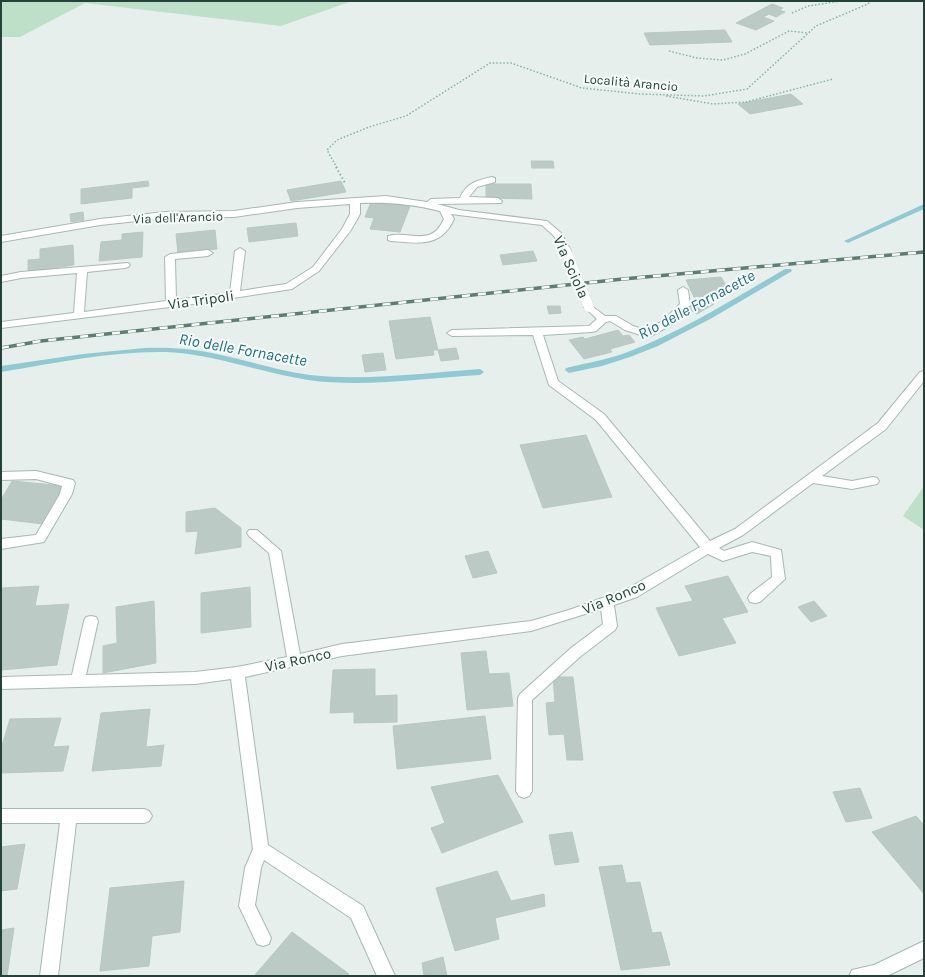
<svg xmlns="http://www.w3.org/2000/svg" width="925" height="977" font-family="Karla,sans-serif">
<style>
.green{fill:#bfe0c8}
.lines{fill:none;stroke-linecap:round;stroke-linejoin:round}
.stream{fill:#8ec9d4;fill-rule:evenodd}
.building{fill:#bbcac4;stroke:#b8c9c2}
.minor-casing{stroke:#a8b8b2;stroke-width:2}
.path-far1{stroke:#86b3a5;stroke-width:1.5;stroke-dasharray:1.5 2;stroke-linecap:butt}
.path{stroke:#86b3a5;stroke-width:2;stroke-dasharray:1.5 2.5;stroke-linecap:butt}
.minor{fill:#fff;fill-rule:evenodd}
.rail-casing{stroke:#5f7d75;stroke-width:3.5}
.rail{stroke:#f7fbf9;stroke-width:2.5;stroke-dasharray:8;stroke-linecap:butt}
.minor-bridge-casing{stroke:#a8b8b2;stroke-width:10;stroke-linecap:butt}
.minor-bridge{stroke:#fff;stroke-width:10}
.labels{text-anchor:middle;stroke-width:4;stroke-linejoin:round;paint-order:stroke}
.far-street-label{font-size:13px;fill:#24423a;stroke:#f7fbf9}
.street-label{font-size:15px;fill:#24423a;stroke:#f7fbf9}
.water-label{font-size:16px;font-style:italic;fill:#1c6f80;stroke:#f7fbf9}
</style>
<rect width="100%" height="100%" fill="#e6efeb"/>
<path class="green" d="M1,1H352L281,26L85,3L20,37H1Z
M924,486V530L903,516Z"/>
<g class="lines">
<path class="stream" d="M924,204V209L850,242L848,243L844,241Z
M785,269H791L792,271L712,318L658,346L630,357L602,366L569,373L565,370L566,368C586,363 606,360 625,353C682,332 733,299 785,269Z
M145,348C171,347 196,349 221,355C250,361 280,371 310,375C367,381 423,373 480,369L484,372L480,375C423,378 365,388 308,380C260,373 215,354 166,352C111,351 55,363 1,372V366L83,354Z"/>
</g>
<path class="building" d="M772,4L783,8L779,10L785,12L776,17L769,14L763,17L774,21L756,30L736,23Z
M725,30L732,42L650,45L644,33Z
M791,94L803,104L750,114L738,104Z
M531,161H553L554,168H532Z
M148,181L149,186L132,188V198L81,204V189Z
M341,181L346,192L291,201L287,190Z
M486,184H531L532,199L486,198Z
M371,202L410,206L400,232L370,229L374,218L365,217Z
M83,212L84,220L71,222L70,214Z
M296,223L298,236L249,242L247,228Z
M215,230L217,249L178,254L176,234Z
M143,232L142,257L99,261L101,242L122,240V234Z
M73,245L74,265L28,272V260L40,259V249Z
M533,251L537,261L503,265L500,255Z
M721,277L731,294L694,297L686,280Z
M704,298L714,304L697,314L687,308Z
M547,306H560L561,313L549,314Z
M430,317L438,350H433L434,355L396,359L389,321Z
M618,330L623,336L629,335L635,342L610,349L612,352L584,359L569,340L583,337L585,339Z
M456,348L459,359L441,361L438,350Z
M383,353L386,370L365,372L362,355Z
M586,435L612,497L543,508L520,445Z
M12,481L64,486L43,524L1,519V500Z
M215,508L241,528V547L195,554L198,531L186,532V512Z
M488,551L497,573L473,578L465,556Z
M728,576L748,612L722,618L736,643L679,656L656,608L693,601L685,586Z
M39,586L35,606L69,604L57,665L1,670V588Z
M250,587L251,627L201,633V593Z
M154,601L156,663L103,673V646L117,643L116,607Z
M814,601L827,616L811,622L798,607Z
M486,651L489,674L509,673L513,706L467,710L461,653Z
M375,669V696L397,695V722L354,723V712L330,713L333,670Z
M553,677H573L583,760H567L564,734L549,735L546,703L555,702Z
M150,709L146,747L164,745L161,766L92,771L101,713Z
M485,716L491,759L397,769L393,726Z
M61,718L53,747L69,746L63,771L1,773V749L10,719Z
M498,775L523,822L442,853L431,828L445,823L431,787Z
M860,788L872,818L846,822L833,792Z
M916,816L924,825V894L872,832Z
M572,832L579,862L555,865L549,835Z
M25,844L17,889L1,891V847Z
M622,865L626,883L640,882L652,933L661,932L670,965L621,970L599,867Z
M497,871L511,901L544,894L545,906L495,918L499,939L455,951L436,888Z
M184,881L180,932L152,936L149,966L100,971L110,888Z
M14,928L7,976H1V930Z
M292,932L349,974L347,976H254Z
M443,957L447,976H424L422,963Z"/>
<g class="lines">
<g class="minor-casing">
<path id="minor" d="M492,177L495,178V182L477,187L469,197L498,198L502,201L501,203L437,204L459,210L547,221L561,233L571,251L569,253H563L554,236L542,225L451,214L454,219C441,248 418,243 391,241L388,240V236C410,230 431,248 444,219L440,211C413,204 388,202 360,203V214L351,230L319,271L292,289L194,304L1,328V322L74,313L77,273L21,278L1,282V276L21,272L128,263L130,265L128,267L125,268L87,272L84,312L166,301L165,257L170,254L208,250L213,253L208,256L175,259L176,300L230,293L235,251L240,248L245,251L240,291L286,284L313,267L342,229L350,214V204L297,208L234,217L165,218L100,225L1,242V236L100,219L165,212L234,211L297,202L386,196L427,202L431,199L460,198C466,183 478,180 492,177Z
M683,287L688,290L690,305L671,325L651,336L647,337L625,330L610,321L606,322L596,331L592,332L543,335L558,381L604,414L710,541L735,529L878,423L920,372L924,371V381L886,429L822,476L852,481L873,477L877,478L879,481L877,484L852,489L813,483L743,535L719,548L724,551L752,542L781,550L785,579L760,602L755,603L750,602L748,598L750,594L772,577L771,556L752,552L723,561L708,554L637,597L614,605L617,626L615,630L581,656L532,700V791L529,796L524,798L519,796L516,791L518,698L520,694L571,648L603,624L601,609L531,631L342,656L245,677L268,845L363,906L395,976H377L351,918L264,860L261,868L255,905L271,938L269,944L263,946L257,944L239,906L245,868L253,849L231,679L195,684L1,689V677L72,675L84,621L86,617L91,616L96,617L98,621L86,675L195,672L237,667L287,657L269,553L249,536L247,533L249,530H257L281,551L300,654L342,644L531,621L569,610L627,589L700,547L596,420L549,385L533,335L452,336L447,333L452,330L589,326L597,319L584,307L589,304L605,316H616L633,326L646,330L663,321L680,304L678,290Z
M36,471L73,480L75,483L72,494L44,542L1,549V539L36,535L60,494L62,486L36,479L1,480V472Z
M1,809H144L149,811L152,816L149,821L144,823H76L58,976H40L60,823H1Z
M924,941V958L887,976H849L852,970L874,965Z"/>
</g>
<path class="path-far1" d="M792,13L808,6L841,1
M669,51L697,58L723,60L745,54L789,31L808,33
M666,96L713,104L746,102L833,79
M337,168L327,150L337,140L369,127L406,116L490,63H511L582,88L640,94L704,96L747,89L816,26L868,4L870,1"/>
<path class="path" d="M336,167L345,183"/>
<use href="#minor" class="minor"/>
<g class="rail-casing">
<path id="rail" d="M1,348L41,341L623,279L924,252"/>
</g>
<use href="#rail" class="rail"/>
<g class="minor-bridge-casing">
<path id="minor-bridge" d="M566,251L589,307"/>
</g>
<use href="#minor-bridge" class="minor-bridge"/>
</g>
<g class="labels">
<g class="far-street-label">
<text transform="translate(631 82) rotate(5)" y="5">Località Arancio</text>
<text transform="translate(178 217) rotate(-2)" y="5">Via dell'Arancio</text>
</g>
<g class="street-label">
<text transform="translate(571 267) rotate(66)" y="5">Via Sciola</text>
<text transform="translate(201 300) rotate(-8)" y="5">Via Tripoli</text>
<text transform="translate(614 597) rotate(-23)" y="5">Via Ronco</text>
<text transform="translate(298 660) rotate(-12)" y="5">Via Ronco</text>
</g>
<g class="water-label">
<text transform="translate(696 304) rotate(-28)" y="6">Rio delle Fornacette</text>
<text transform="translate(243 349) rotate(10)" y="6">Rio delle Fornacette</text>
</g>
</g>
<rect width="925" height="977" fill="none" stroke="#24423a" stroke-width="4"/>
</svg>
